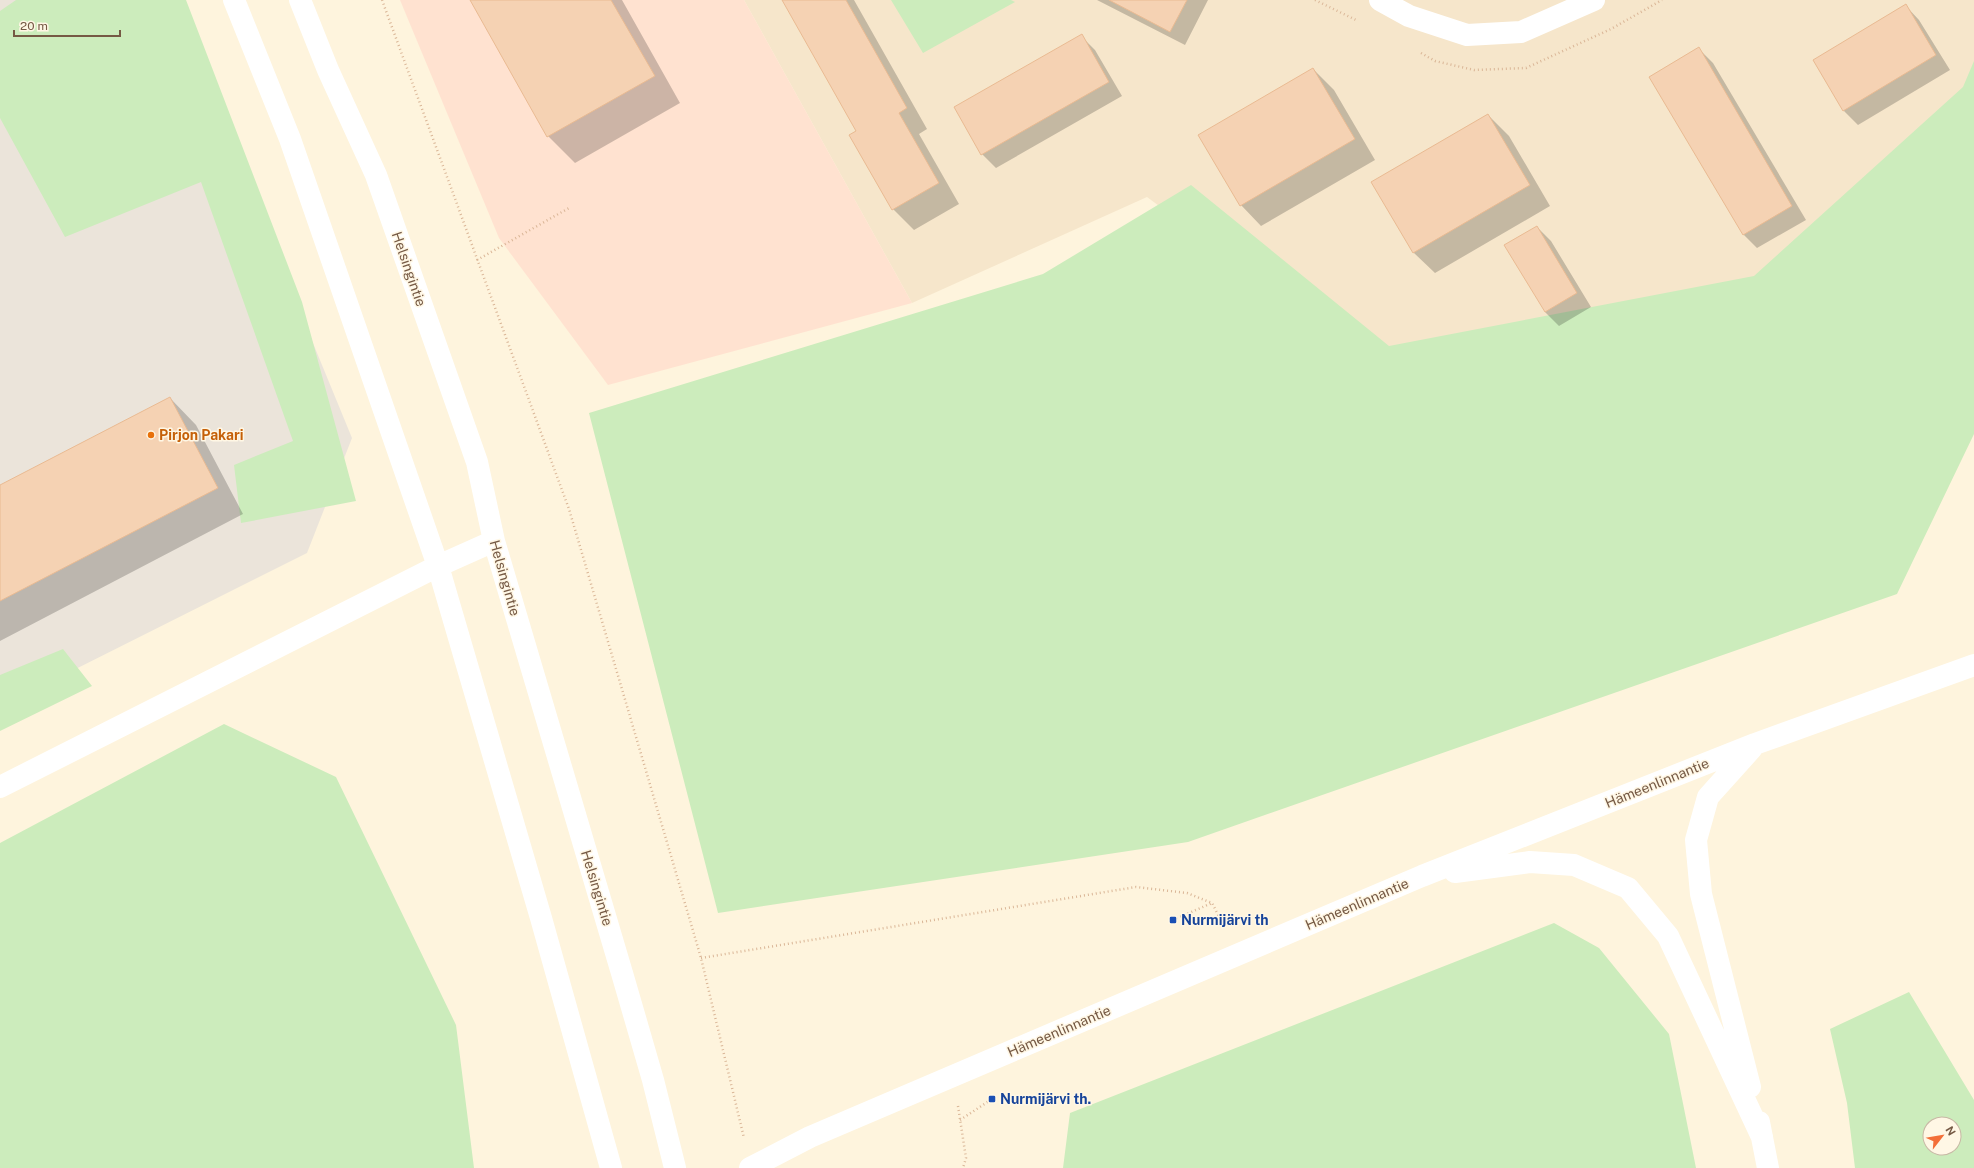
<svg xmlns="http://www.w3.org/2000/svg" width="1974" height="1168" font-family="'Public Sans',sans-serif">
<style>
.residential{fill:#f6e6cb}
.commercial{fill:#ffe2d0}
.industrial{fill:#ebe4da}
.green{fill:#ccecbc;fill-rule:evenodd}
.shadow{fill:#0003}
.building{fill:#f5d2b3;stroke:#e9ba92}
.lines{fill:none;stroke-linecap:round;stroke-linejoin:round}
.path{stroke:#dab697;stroke-width:2.5;stroke-dasharray:1 3;stroke-linecap:butt}
.minor{stroke:#fff;stroke-width:22}
.secondary{stroke:#fff;stroke-width:22}
.food-dot{fill:#e8710a;stroke:#fff7e5;stroke-width:1.5}
.transit-dot{fill:#1a4fb4;stroke:#fff7e5;stroke-width:1.5}
.labels{text-anchor:middle;stroke-width:3;stroke-linejoin:round;paint-order:stroke}
.street-label{font-size:14px;fill:#755944;stroke:#fff7e5}
.food-label{font-size:14px;font-weight:bold;fill:#c56008;stroke:#fff7e5;text-anchor:start}
.transit-label{font-size:14px;font-weight:bold;fill:#164399;stroke:#fff7e5;text-anchor:start}
</style>
<rect width="100%" height="100%" fill="#fef4dd"/>
<path class="residential" d="M744,0H1974V108L1762,299L1370,362L1147,197L912,303Z"/>
<path class="commercial" d="M400,0H744L912,303L608,385L499,238Z"/>
<path class="industrial" d="M0,0H172L352,438L307,553L0,707Z"/>
<path class="green" d="M16,0H186L302,302L356,501L241,523L234,465L293,441L201,182L65,237L0,118V11Z
M891,0H1011L1015,2L923,53Z
M1974,61V434L1897,594L1188,842L718,913L589,413L1043,274L1191,185L1389,346L1754,276L1963,87Z
M63,649L92,686L0,731V675Z
M224,724L336,777L456,1025L474,1168H0V843Z
M1554,923L1599,948L1669,1034L1696,1168H1063L1070,1113Z
M1909,992L1974,1100V1168H1855L1847,1103L1830,1029ZM1930,1124H1954V1148H1930Z"/>
<path class="shadow" d="M471,0H622L680,103L575,163L548,136Z
M783,0H854L927,129L919,134L959,204L914,230L893,209L858,131Z
M1097,0H1208L1185,45Z
M1905,5L1919,20L1950,70L1858,125L1844,111L1814,61Z
M1081,36L1095,50L1122,96L996,168L982,154Z
M1699,49L1713,63L1806,220L1757,248L1743,234Z
M1313,69L1334,90L1375,160L1261,226L1241,205Z
M1488,115L1509,136L1550,206L1435,273L1414,253L1373,183Z
M1537,227L1551,241L1591,307L1559,326L1545,312Z
M170,398L196,425L243,514L0,641V487Z"/>
<path class="building" d="M470,0H611L655,76L547,137Z
M782,0H846L907,108L899,113L939,183L892,210L849,135L856,131Z
M1109,0H1187L1170,32Z
M1906,4L1936,55L1843,111L1813,60Z
M1082,34L1109,82L981,155L954,107Z
M1699,47L1792,206L1743,235L1649,77Z
M1313,68L1355,139L1240,206L1198,135Z
M1488,114L1530,185L1413,253L1371,182Z
M1537,226L1577,293L1545,312L1504,245Z
M170,397L218,488L0,601V485Z"/>
<g class="lines">
<path class="path" d="M382,0L569,509L701,958L744,1138
M1315,0L1358,21
M1421,53L1435,61L1474,70L1526,68L1611,29L1662,0
M477,260L569,208
M1173,920L1212,903
M701,958L1136,887L1187,893L1212,903L1225,928
M958,1106L966,1158L963,1168
M960,1120L992,1099"/>
<path class="minor" d="M1380,0L1409,16L1467,35L1521,32L1594,0"/>
<path class="secondary" d="M234,0L290,139L438,566L541,918L611,1168
M300,0L328,70L376,175L477,462L494,541L622,973L653,1080L675,1168
M0,787L438,566L494,541
M1455,872L1530,862L1574,865L1628,888L1668,936L1762,1137
M1750,1087L1701,894L1696,840L1708,797L1752,748
M1759,1122L1768,1168
M750,1168L810,1137L1422,876L1755,744L1974,665"/>
</g>
<circle class="food-dot" cx="151" cy="435" r="4"/>
<g class="transit-dot">
<rect x="1169" y="916" width="8" height="8" rx="2"/>
<rect x="988" y="1095" width="8" height="8" rx="2"/>
</g>
<g class="labels">
<g class="street-label">
<text transform="translate(409 269) rotate(71)" y="5">Helsingintie</text>
<text transform="translate(505 578) rotate(74)" y="5">Helsingintie</text>
<text transform="translate(1657 783) rotate(-22)" y="5">Hämeenlinnantie</text>
<text transform="translate(597 888) rotate(73)" y="5">Helsingintie</text>
<text transform="translate(1357 904) rotate(-23)" y="5">Hämeenlinnantie</text>
<text transform="translate(1059 1031) rotate(-23)" y="5">Hämeenlinnantie</text>
</g>
<g class="food-label">
<text x="159" y="440">Pirjon Pakari</text>
</g>
<g class="transit-label">
<text x="1181" y="925">Nurmijärvi th</text>
<text x="1000" y="1104">Nurmijärvi th.</text>
</g>
</g>
<g transform="translate(1942 1136) rotate(59)"><circle r="19" fill="#fff7e5" stroke="#c8b8a5"/>
<path d="M0-3L7 15L0 10L-7 15Z" fill="#f36f38"/>
<text y="-6" font-size="11" font-weight="bold" text-anchor="middle" fill="#755944">N</text>
</g>
<path d="M14 30v6h106v-6" fill="none" stroke="#755944" stroke-width="2"/>
<text x="20" y="30" font-size="12" fill="#755944" stroke="#fff7e5" stroke-width="3" paint-order="stroke">20 m</text>
</svg>
